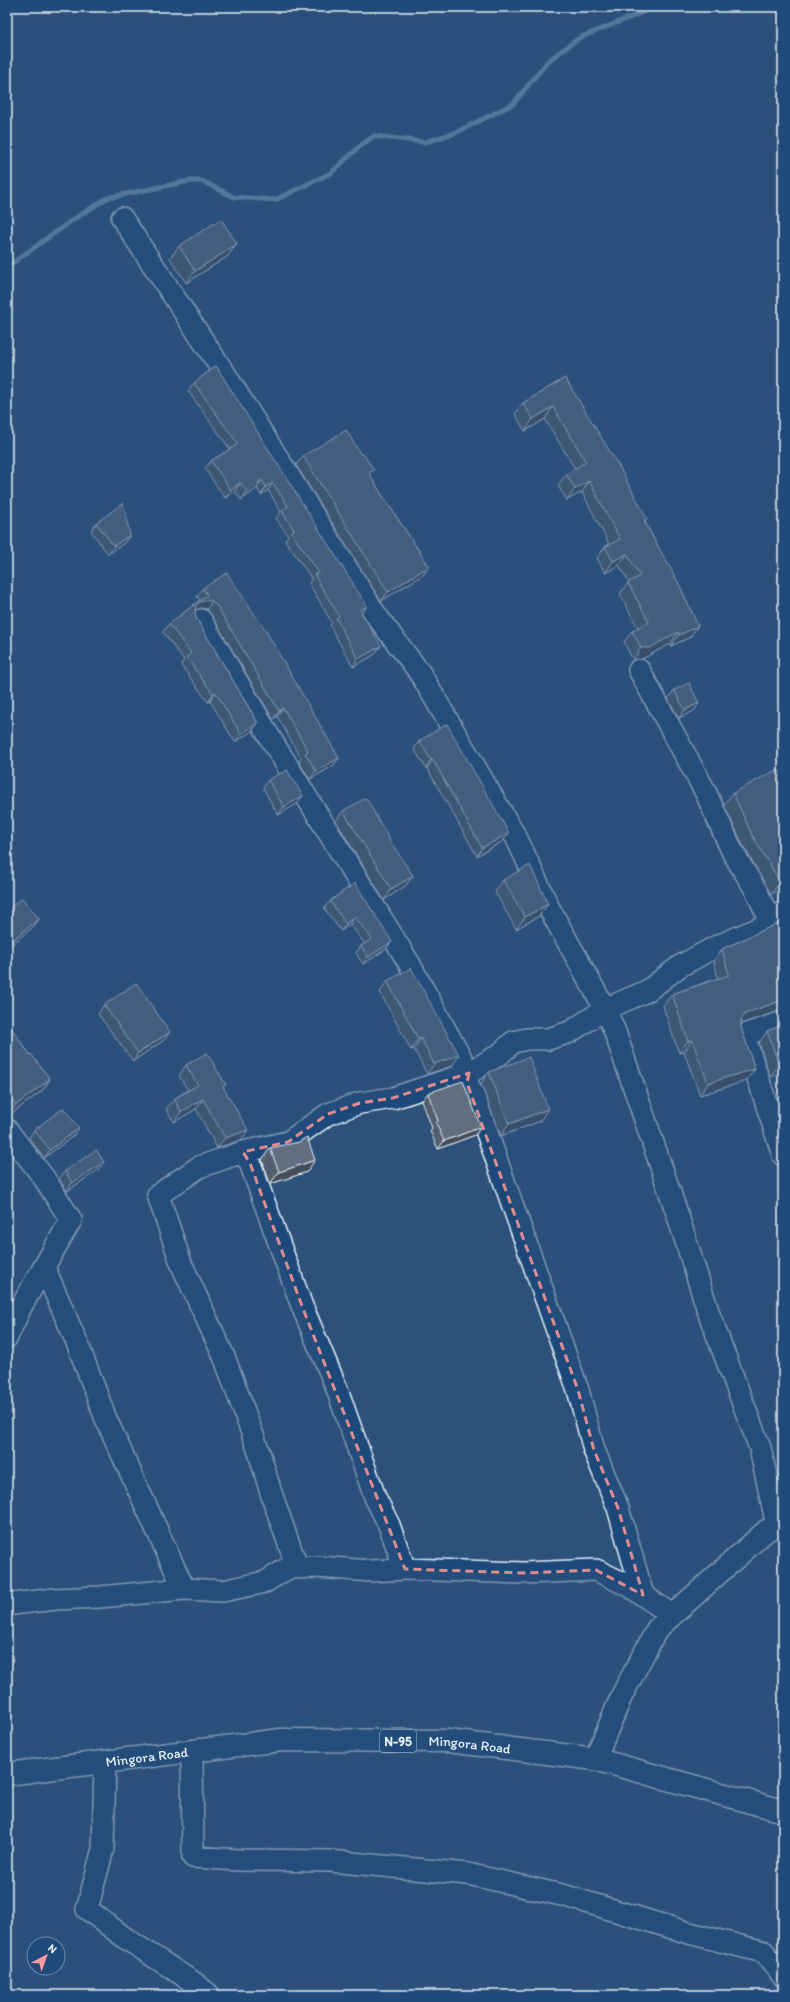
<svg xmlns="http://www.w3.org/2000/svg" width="790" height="2002" font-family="Itim,sans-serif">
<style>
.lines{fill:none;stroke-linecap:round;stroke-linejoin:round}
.stream{stroke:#84a7c1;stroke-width:5}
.minor-casing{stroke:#e8f1f8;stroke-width:24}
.highway-casing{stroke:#e8f1f8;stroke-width:25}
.minor{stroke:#1f4a7a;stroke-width:21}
.highway{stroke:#1f4a7a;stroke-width:22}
.wall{fill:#535f6e;stroke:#e8f1f8}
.shaded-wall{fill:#444d5a;stroke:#e8f1f8}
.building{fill:#616e80;stroke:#e8f1f8}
.marked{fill:none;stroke:#df8c90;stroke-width:3;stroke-dasharray:8 5;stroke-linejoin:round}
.labels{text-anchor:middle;stroke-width:3.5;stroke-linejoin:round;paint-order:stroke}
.shield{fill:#1f4a7a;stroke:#acbfd2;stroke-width:1}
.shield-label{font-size:13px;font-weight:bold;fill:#e8f1f8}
.street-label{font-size:14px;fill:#e8f1f8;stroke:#1f4a7a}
</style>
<rect width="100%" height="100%" fill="#2c517b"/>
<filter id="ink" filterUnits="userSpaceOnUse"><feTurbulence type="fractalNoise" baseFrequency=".025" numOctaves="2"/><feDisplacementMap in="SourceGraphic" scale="8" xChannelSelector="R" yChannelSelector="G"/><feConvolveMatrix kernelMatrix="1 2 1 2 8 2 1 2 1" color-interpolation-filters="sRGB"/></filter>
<g filter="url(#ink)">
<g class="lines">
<path class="stream" d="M7,267L74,219L107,198L189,181H202L234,197L275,200L331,173L359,147L374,136L425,142L455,133L513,104L548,61L579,38L646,11L648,7"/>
<g class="minor-casing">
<path id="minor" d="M122,218L225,374L378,618L420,673L517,839L549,908L605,1009L615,1032L677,1213L709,1314L760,1448L777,1526
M201,620L269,736L409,963L469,1073L467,1083L475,1099L578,1390L594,1450L618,1508L643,1595
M639,670L705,791L733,853L757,892L770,921
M783,1022L744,1035L783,1155
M7,1130L44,1178L71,1220L22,1305L7,1337
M243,1152L288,1142L328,1114L360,1103L393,1098L469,1073L500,1054L513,1042L527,1039H548L570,1032L605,1009L647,991L680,966L715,947L762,927L783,912
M44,1267L78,1345L106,1419L184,1589
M297,1567L271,1493L259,1452L225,1359L181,1263L158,1195L199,1167L243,1152L250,1163L302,1306L337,1389L375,1497L389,1525L405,1569
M7,1603L13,1604L55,1599L100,1597L184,1589L223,1591L265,1582L288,1568L317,1567L372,1571L405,1569L524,1573L596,1570L631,1587L672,1615
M192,1751L193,1857L238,1860L330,1861L468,1874L566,1896L689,1933L764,1952L783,1976
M595,1759L622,1695L657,1629L767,1530L783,1524
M105,1762L103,1849L87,1909L125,1938L196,1984L209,1995"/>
</g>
<g class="highway-casing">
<g id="highway">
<path id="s1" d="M7,1774L281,1740L448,1741L595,1759L783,1811"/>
</g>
</g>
<use href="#minor" class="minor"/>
<use href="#highway" class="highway"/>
</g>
<path class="wall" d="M179,246L228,256L186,283L170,258Z
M216,366L362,613L375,654L353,667L330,626L332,623L309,583L312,579L285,540L288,536L276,518L281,512L268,490L261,495L257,488L241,500L235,491L225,498L205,469L211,461L230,449L188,391L194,383Z
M565,378L645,522L698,626L690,637L671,646L670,644L642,659L633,660L624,642L632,631L638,628L620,594L628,583L629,582L619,565L605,573L597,558L605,547L609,544L582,492L567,500L558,486L566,474L575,469L545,419L525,431L515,414L523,403Z
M303,456L370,475L382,495L429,566L423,575L381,601L296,465Z
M96,523L130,535L124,543L108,554L91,531Z
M203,588L339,758L333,766L310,779L299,762L301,758L277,716L273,719L211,614L207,609L201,608L195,610V612L196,618L258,723L252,731L235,742L210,701L208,702L181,665L184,660L163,632L169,624L200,600L197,597Z
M674,690L694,711L679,718L668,699Z
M419,741L503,841L477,856L427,768H426L414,749Z
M268,780L297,804L278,815L263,788Z
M733,793L783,888L771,894L744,847L724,805Z
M343,811L413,876L405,886L384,900L336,821Z
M503,880L548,904L539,916L516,929L495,892Z
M355,883L386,949L363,964L356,953L361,946L365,944L350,924L341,931L324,908L330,901Z
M7,910L39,919L33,927L7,948Z
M783,921V1010L779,1011L741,1023V1027L755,1069L746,1081L700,1095L684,1052L679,1053L663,1006L672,994L718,978L714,961L722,949Z
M387,981L452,1066L427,1074L414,1049L411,1050L380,992Z
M104,1005L164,1040L133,1061L98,1014Z
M7,1022L30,1055L50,1079L42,1091L7,1117Z
M783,1025V1072L770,1077L759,1043L767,1031Z
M186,1065L224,1088L241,1140L217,1148L196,1109L174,1122L166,1109L174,1099L188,1090L179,1076Z
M489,1072L540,1121L501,1136L481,1084Z
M428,1093L481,1127L475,1135L438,1149L430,1131L432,1128L422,1101Z
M34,1130L73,1136L44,1158L29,1138Z
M270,1148L307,1172L270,1184L262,1160Z
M98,1170L67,1191L59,1179L65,1171Z"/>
<path class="shaded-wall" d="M237,244L228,256L186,283L195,271Z
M553,407L545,419L525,431L533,419Z
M262,480L257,488L241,500L247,492Z
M589,481L582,492L567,500L575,489Z
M240,483L235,491L225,498L231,490Z
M273,483L268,490L261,495L266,487Z
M130,535L124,543L108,554L114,546Z
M627,554L619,565L605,573L613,561Z
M429,566L423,575L381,601L388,592Z
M206,600L212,601L207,609L201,608L195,610L196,606L200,602Z
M367,606L361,614L360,610Z
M698,626L690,637L671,646L679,635Z
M678,632L670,644L642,659L633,660L641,648Z
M381,646L375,654L353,667L358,659Z
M215,692L210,701L208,702L213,694Z
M699,703L694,711L679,718L685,710Z
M283,708L277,716L273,719L279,711Z
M258,723L252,731L235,742L241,734Z
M339,758L333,766L310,779L316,771Z
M431,760H433L427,768H426Z
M303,796L297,804L278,815L284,807Z
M509,833L503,841L477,856L482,848Z
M413,876L405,886L384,900L391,889Z
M783,881V888L771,894L780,882Z
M548,904L539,916L516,929L525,917Z
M355,917L350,924L341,931L346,924Z
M39,919L33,927L7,948V946L10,942Z
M392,942L386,949L363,964L368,957Z
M783,1000V1010L779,1011L740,1024L735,1027L744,1015L749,1012Z
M170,1032L164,1040L133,1061L138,1053Z
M421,1038L414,1049L411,1050L418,1039Z
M692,1040L684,1052L679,1053L688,1041Z
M459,1055L452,1066L427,1074L434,1064Z
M783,1063V1072L770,1077L779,1065Z
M755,1069L746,1081L700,1095L708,1083Z
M50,1079L42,1091L7,1117L16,1105Z
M203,1099L196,1109L174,1122L181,1112Z
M548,1109L540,1121L501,1136L509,1124Z
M481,1127L475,1135L438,1149L444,1141Z
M79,1128L73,1136L44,1158L50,1150Z
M248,1130L241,1140L217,1148L225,1138Z
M315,1160L307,1172L270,1184L279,1172Z
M104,1162L98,1170L67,1191L72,1183Z"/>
<path class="building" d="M221,219L237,244L195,271L179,246Z
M216,366L367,606L360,610L381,646L358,659L336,618L339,616L314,575L319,573L291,532L294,530L282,511L288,506L273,483L266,487L262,480L247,492L240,483L231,490L211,461L238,444L194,383Z
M565,378L620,468L647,519L644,521L680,586L698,626L679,635L678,632L650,648H641L632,631L649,622L628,583L640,576L627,554L613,561L605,547L620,539L589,481L575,489L566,474L586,462L553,407L533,419L523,403Z
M346,430L361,455L363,454L374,470L369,473L382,495L429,566L388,592L303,456Z
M123,503L130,535L114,546L96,523Z
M227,573L262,626H263L339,758L316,771L305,753L308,751L283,708L279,711L217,606L212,601L206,600L200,602L196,606L195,612L196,618L258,723L241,734L215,692L213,694L186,657L191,653L169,624L207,595L203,588Z
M689,683L699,703L685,710L674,690Z
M447,724L509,833L482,848L433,760H431L419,741Z
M778,769L783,778V881L780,882L752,835L733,793Z
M287,770L303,796L284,807L268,780Z
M366,798L392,844L413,876L391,889L343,811Z
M530,865L548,904L525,917L503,880Z
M355,883L392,942L368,957L361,946L372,939L355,917L346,924L330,901Z
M22,898L39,919L10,942L7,939V910Z
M783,921V1000L749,1012L744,1015L741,1020V1027L755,1069L708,1083L692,1040L688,1041L672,994L729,975L722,949L729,946Z
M411,968L459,1055L434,1064L421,1038L418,1039L387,981Z
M136,983L170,1032L138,1053L104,1005Z
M7,1022L30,1055L31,1054L50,1079L16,1105L7,1093Z
M783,1025V1063L779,1065L767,1031Z
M207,1053L226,1085L223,1087L248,1130L225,1138L203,1099L181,1112L174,1099L198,1085L186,1065Z
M529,1057L548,1109L509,1124L489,1072Z
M463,1081L481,1127L444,1141L436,1123L438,1121L428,1093Z
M63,1108L79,1128L50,1150L34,1130Z
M307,1137L315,1160L279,1172L270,1148L299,1142Z
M96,1150L104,1162L72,1183L65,1171Z"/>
</g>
<path d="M0 0H790V2002H0ZM469,1073L467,1083L578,1390L594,1450L618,1508L643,1595L596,1570L524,1573L405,1569L302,1306L250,1163L243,1152L288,1142L328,1114L360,1103L393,1098Z" fill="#2c517b" fill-opacity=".55" fill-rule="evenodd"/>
<path class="marked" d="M469,1073L467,1083L578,1390L594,1450L618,1508L643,1595L596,1570L524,1573L405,1569L302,1306L250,1163L243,1152L288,1142L328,1114L360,1103L393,1098Z"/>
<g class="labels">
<rect class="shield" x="380" y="1730" width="36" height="22" rx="3"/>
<g class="shield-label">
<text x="398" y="1746">N-95</text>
</g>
<g class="street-label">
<text dy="5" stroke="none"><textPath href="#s1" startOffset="465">Mingora Road</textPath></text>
<text dy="5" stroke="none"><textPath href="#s1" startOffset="141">Mingora Road</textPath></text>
</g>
</g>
<rect width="790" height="2002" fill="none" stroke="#1f4a7a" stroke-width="24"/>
<rect x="12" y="12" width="766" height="1978" fill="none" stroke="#e8f1f8" stroke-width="1.5" filter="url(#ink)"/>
<g transform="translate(46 1956) rotate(41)"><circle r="19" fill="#1f4a7a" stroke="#6f8dac"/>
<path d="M0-3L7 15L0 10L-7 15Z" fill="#ff9aa2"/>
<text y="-6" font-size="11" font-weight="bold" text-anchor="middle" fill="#e8f1f8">N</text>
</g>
</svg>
